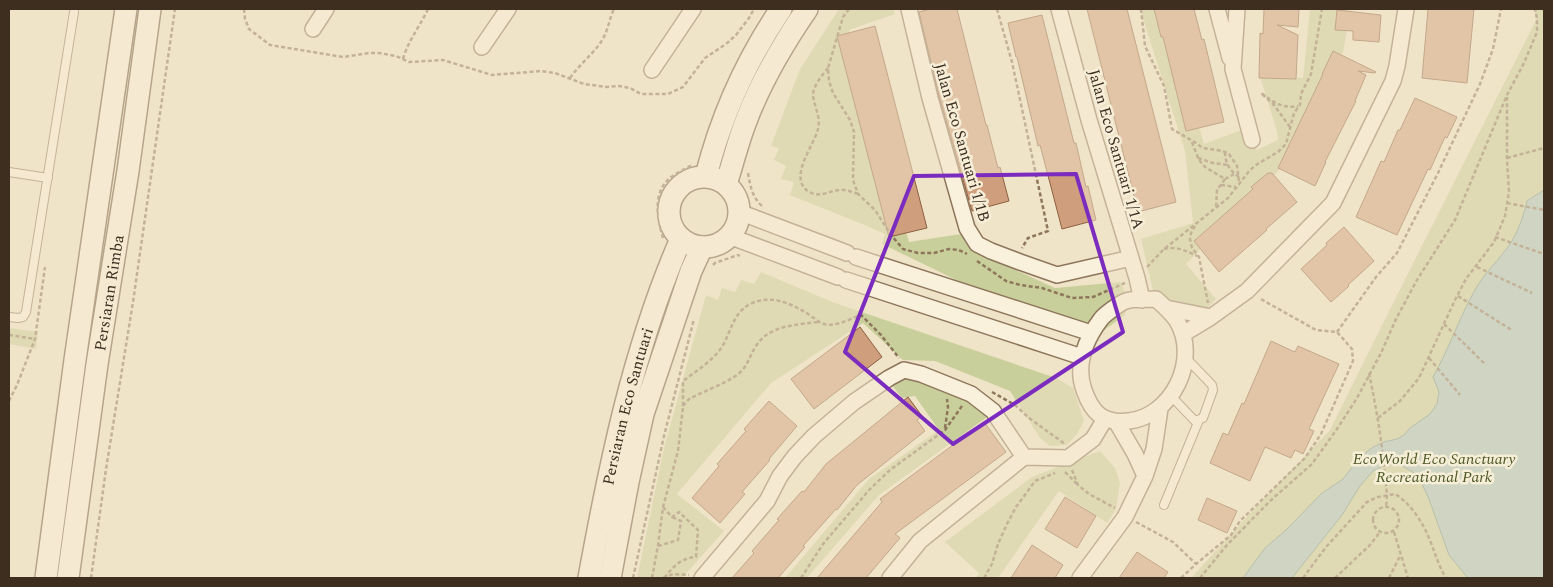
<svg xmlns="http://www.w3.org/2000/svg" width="1553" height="587" font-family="Spectral,serif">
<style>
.green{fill:#c9cf9b}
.water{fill:#a9c4bc;stroke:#6f938a}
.building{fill:#cf9f7d;stroke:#8d5f41}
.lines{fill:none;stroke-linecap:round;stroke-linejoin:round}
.lane-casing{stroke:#8d765c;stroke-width:10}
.street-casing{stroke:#8d765c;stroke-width:18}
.secondary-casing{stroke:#6f573f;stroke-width:24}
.path{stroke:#8d765c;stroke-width:2.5;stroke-dasharray:4 2.5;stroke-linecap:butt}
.lane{stroke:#faf1dc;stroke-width:8}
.street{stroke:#faf1dc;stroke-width:15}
.secondary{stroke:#faf1dc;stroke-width:21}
.marked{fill:none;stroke:#7b2cbf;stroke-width:4;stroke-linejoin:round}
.labels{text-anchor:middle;stroke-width:5;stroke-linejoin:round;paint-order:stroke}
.street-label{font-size:16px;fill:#3d2e20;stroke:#f7eed8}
.park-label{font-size:16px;font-style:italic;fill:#4d5a26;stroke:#f7eed8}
</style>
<rect width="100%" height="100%" fill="#f0e4c8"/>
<path class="green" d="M839,9H893L895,14L849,30L909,242L961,234L972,250L1055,288L1121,282L1128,302L1125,315L1096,336L1070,335L882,244L885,234L862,224L790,195L794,182L781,179L786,166L774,160L779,148L771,146L800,69Z
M1140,9H1165L1204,144L1244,129L1252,146L1257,150L1278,140L1277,131L1260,77L1303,78L1310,9H1351L1343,52L1288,161L1186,264L1216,299L1197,318L1155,299L1141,239L1193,223L1185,151Z
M1534,9H1544V578H1191L1256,507L1330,430L1379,331L1536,20Z
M761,272L835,303L1056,378L1073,388L1084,421L1077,434L1067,445L1050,446L1040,438L1010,391L935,361L903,360L863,323L771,383L677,494L724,531L682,578H637L664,448L706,295L718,300L722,288L735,292L741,280L754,284Z
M9,328L38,332L36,349L9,344Z
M909,377L932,382L979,406L987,417L879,495L807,578H785L869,479L939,430L915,396L902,398L892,385L899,379Z
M1100,451L1115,468L1120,483L1116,509L1107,523L1059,491L998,578H976L979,573L945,542L1032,477Z"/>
<path class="water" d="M1544,190V578H1468L1449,555L1429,499L1421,482L1413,472L1402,466L1395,464L1383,466L1373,471L1360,486L1342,515L1292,578H1243L1265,548L1287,529L1321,494L1343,479L1360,457L1373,447L1384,442L1397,439L1404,435L1410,428L1430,414L1437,404L1439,392L1433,377C1449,349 1459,318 1475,290C1485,272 1501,258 1512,241C1519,229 1524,215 1527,201Z"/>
<path class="building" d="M930,9H957L986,125H987L998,168L1000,167L1009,201L972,211L939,96L919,12Z
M1087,9H1127L1176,202L1138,212Z
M1154,9H1194L1202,40L1204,39L1224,122L1186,131L1163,37H1161Z
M1264,9H1299L1298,27L1277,25L1298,35L1296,79L1259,78L1260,33L1263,34Z
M1428,9H1474L1467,83L1422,78Z
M1337,10L1381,15L1379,42L1353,40V31L1335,30Z
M1042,15L1074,143H1076L1086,187L1088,186L1096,220L1062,229L1040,145L1038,146L1017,57H1016L1008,23Z
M875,26L927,228L889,237L837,36Z
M1333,51L1376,72L1375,73L1358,71L1366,75L1355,101H1356L1325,162H1326L1315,186L1278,168L1323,74H1322Z
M1415,98L1457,117L1447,138L1445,137L1430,170L1428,169L1397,235L1356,217L1381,161L1384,162L1398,130H1400Z
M1268,173H1272L1297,202L1266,229L1267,230L1219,272L1194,241L1253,189L1251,187Z
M1344,227L1374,261L1348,285L1349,286L1331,302L1301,269L1327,245L1326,243Z
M860,327L882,357L814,409L791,379Z
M1271,341L1295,352L1298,346L1339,364L1309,429L1314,431L1303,454L1295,450L1291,458L1265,447L1250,481L1210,463L1223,433L1228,435L1242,403L1244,404Z
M908,397L922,416L917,420L925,431L857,485L837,510L836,509L803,546L805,547L778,578H732L754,553L752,551L779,520L777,519L802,491L804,492L826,464Z
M769,401L797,426L769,459L770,460L742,492L745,494L720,523L692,498L719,466L717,464L746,431L744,429Z
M984,422L1006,452L895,534L900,538L866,578H817L882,502L880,499Z
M1065,497L1096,516L1077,548L1045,529Z
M1207,498L1237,511L1227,533L1198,520Z
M1032,545L1063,565L1055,578H1011Z
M1137,552L1168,572L1164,578H1119Z"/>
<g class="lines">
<g class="lane-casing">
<path id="lane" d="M9,172L48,178
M9,317L18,318L23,317L26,312L74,12
M1171,396L1195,421L1203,418L1213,390L1212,385L1185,357
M1164,505L1199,420"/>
</g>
<g class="street-casing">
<path id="street" d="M909,9L930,98L967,228L977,244L991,251L1020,262L1057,275L1131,258
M1059,9L1089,120L1137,278L1142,300
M1217,9L1230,58
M1237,9L1233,69L1252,140
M313,29L326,9
M482,47L508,9
M652,70L693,9
M739,212L847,253
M729,236L838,277
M856,257L1091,333
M846,280L1082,357
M1156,299C1164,306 1172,313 1177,321C1200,360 1172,416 1129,421C1103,424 1092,413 1084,390C1075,365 1086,339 1101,319C1105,314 1120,303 1126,301C1134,298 1147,300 1156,299Z
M1166,308L1211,317
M1183,334L1211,317L1247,291L1333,203L1393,81L1397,66L1406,9
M1117,423L1135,454L1145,476
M702,578L767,501L780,476L795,456L814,436L854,402L889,378L904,370L921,374L971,394L993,411L1024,457
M890,578L920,541L1024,457L1068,458L1093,439L1105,419
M1080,578L1125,517L1145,476L1154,449L1160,409"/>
</g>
<g class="secondary-casing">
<g id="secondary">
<path d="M706,176C721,117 747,59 781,9"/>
<circle cx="704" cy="212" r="35"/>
<path d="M726,184C733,163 738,141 746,121C761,81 783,44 807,9"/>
<path d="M46,578L75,360L126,9"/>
<path id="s1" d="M68,578L97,364L128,171L150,9"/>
<path id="s2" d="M589,578C610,463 634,346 681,239"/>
<path d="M610,578L628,482L643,414L691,271L702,247"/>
</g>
</g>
<path class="path" d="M244,9L245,19L249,29L270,45L343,57L369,53H379L396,56L409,62L443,60L492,75L541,71L555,73L584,84L607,87L619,86L630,88L641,94H668L683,87L705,58L726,44L736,35L749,18L754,9
M849,9L843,17L828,68L829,81L833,93L850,120L854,132L853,180L858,194L875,210L891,235L903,249L918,253H934L949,249L959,250L967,254
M997,9L1012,62L1048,231L1028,238L1022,248
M1141,9L1145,46L1164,86L1172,129L1191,140L1199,160L1205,167L1225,179L1217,190L1216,208
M403,59C408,41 420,26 428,9
M828,68C823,74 813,86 813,95C814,107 821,116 818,129C814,146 787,178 809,192C820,198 829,191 839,190C845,189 852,192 858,194
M570,78C579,65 592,55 601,42C608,32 609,19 614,9
M1290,127L1274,105L1261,93C1274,102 1281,109 1298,106
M1193,141L1203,148L1223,151L1229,154L1237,166L1239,181
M1225,152C1225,163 1230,171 1239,177
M1198,158L1213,163L1228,165
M1507,158L1544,148
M748,173C750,185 752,197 762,206
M1225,179L1234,174
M1221,185L1236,187
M1507,203L1544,210
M1195,226L1191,233L1190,239L1192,248L1199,257L1208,303
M1495,237L1544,254
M663,238C657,218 652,192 671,177C677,173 685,169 692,165
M1164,249C1176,246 1187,251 1197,256
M977,261L1006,281L1020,285L1042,288L1072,298L1093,297L1125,283
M713,265L715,263L738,255L740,256
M1147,267L1163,250L1228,198L1250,170L1259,163L1278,152L1286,144L1294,113L1300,105L1301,94L1311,74L1322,9
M1477,267L1532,293
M1458,296L1513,331
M1444,324L1486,365
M1337,332L1376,277L1397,253L1438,173L1480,84L1493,49L1501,9
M9,335L35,339
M1429,358L1460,395
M1369,373C1376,407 1382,441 1385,476C1386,489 1388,493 1386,507
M992,392L1015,405L1029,418L1065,444
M9,401L17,385L35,339L45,267
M683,406L689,399C702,392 726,383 737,375C748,367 749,356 756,346C769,325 796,325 818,322
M1378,418L1400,401L1419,378L1455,300L1466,279L1494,242L1505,216L1509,192L1507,159V97
M945,428L948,407L947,399
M1072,470L1078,485L1089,494L1115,508
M1065,472L1077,484
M1373 520a13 13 0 1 1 26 0a13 13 0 1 1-26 0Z
M663,507L672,517L679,512L698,530L696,557C681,558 674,566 665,577
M1136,522L1173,542L1196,564
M1394,532L1408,578
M658,546L678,540L681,521L672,517
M91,578L106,469L133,302L175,9
M633,578L664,436L694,319
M652,578L658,545L663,507L678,451L683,407V381C695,372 709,363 719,351C731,336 731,314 750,304C771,294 790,303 808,314C813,317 819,323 824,324C837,327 849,319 861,315L881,335L899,358
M663,578L673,574L689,575
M801,578L823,544L870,489L890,470L945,430L962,406
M984,578L992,564L998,544L1007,524L1016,507L1035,481L1055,473
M1181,578L1196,564L1231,535L1240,521L1305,458L1321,434L1353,361L1352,349L1337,332L1316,330L1259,298
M1200,578L1227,545L1270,501L1312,464L1337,429L1357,398L1381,353L1396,319L1417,280L1455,220L1507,95L1524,63L1537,32V18L1535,9
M1303,578L1326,547L1367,502L1378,497L1395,494C1410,503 1422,521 1429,538C1435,552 1438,565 1446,578
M1335,578L1370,545L1380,532
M1389,578L1400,556"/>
<use href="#lane" class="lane"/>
<use href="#street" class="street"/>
<use href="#secondary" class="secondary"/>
</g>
<path d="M0 0H1553V587H0ZM1076,174L1123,332L953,444L845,352L914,176Z" fill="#f0e4c8" fill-opacity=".55" fill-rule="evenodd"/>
<path class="marked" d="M1076,174L1123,332L953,444L845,352L914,176Z"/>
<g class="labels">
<g class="street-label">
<text transform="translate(963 142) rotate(74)" y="6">Jalan Eco Santuari 1/1B</text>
<text transform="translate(1117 149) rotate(74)" y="6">Jalan Eco Santuari 1/1A</text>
<text dy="6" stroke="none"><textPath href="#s1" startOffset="288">Persiaran Rimba</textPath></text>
<text dy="6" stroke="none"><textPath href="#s2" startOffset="176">Persiaran Eco Santuari</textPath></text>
</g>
<g class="park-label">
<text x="1434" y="464">EcoWorld Eco Sanctuary<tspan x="1434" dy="18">Recreational Park</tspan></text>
</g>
</g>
<rect width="1553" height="587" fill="none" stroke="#3d2e20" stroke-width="20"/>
</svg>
